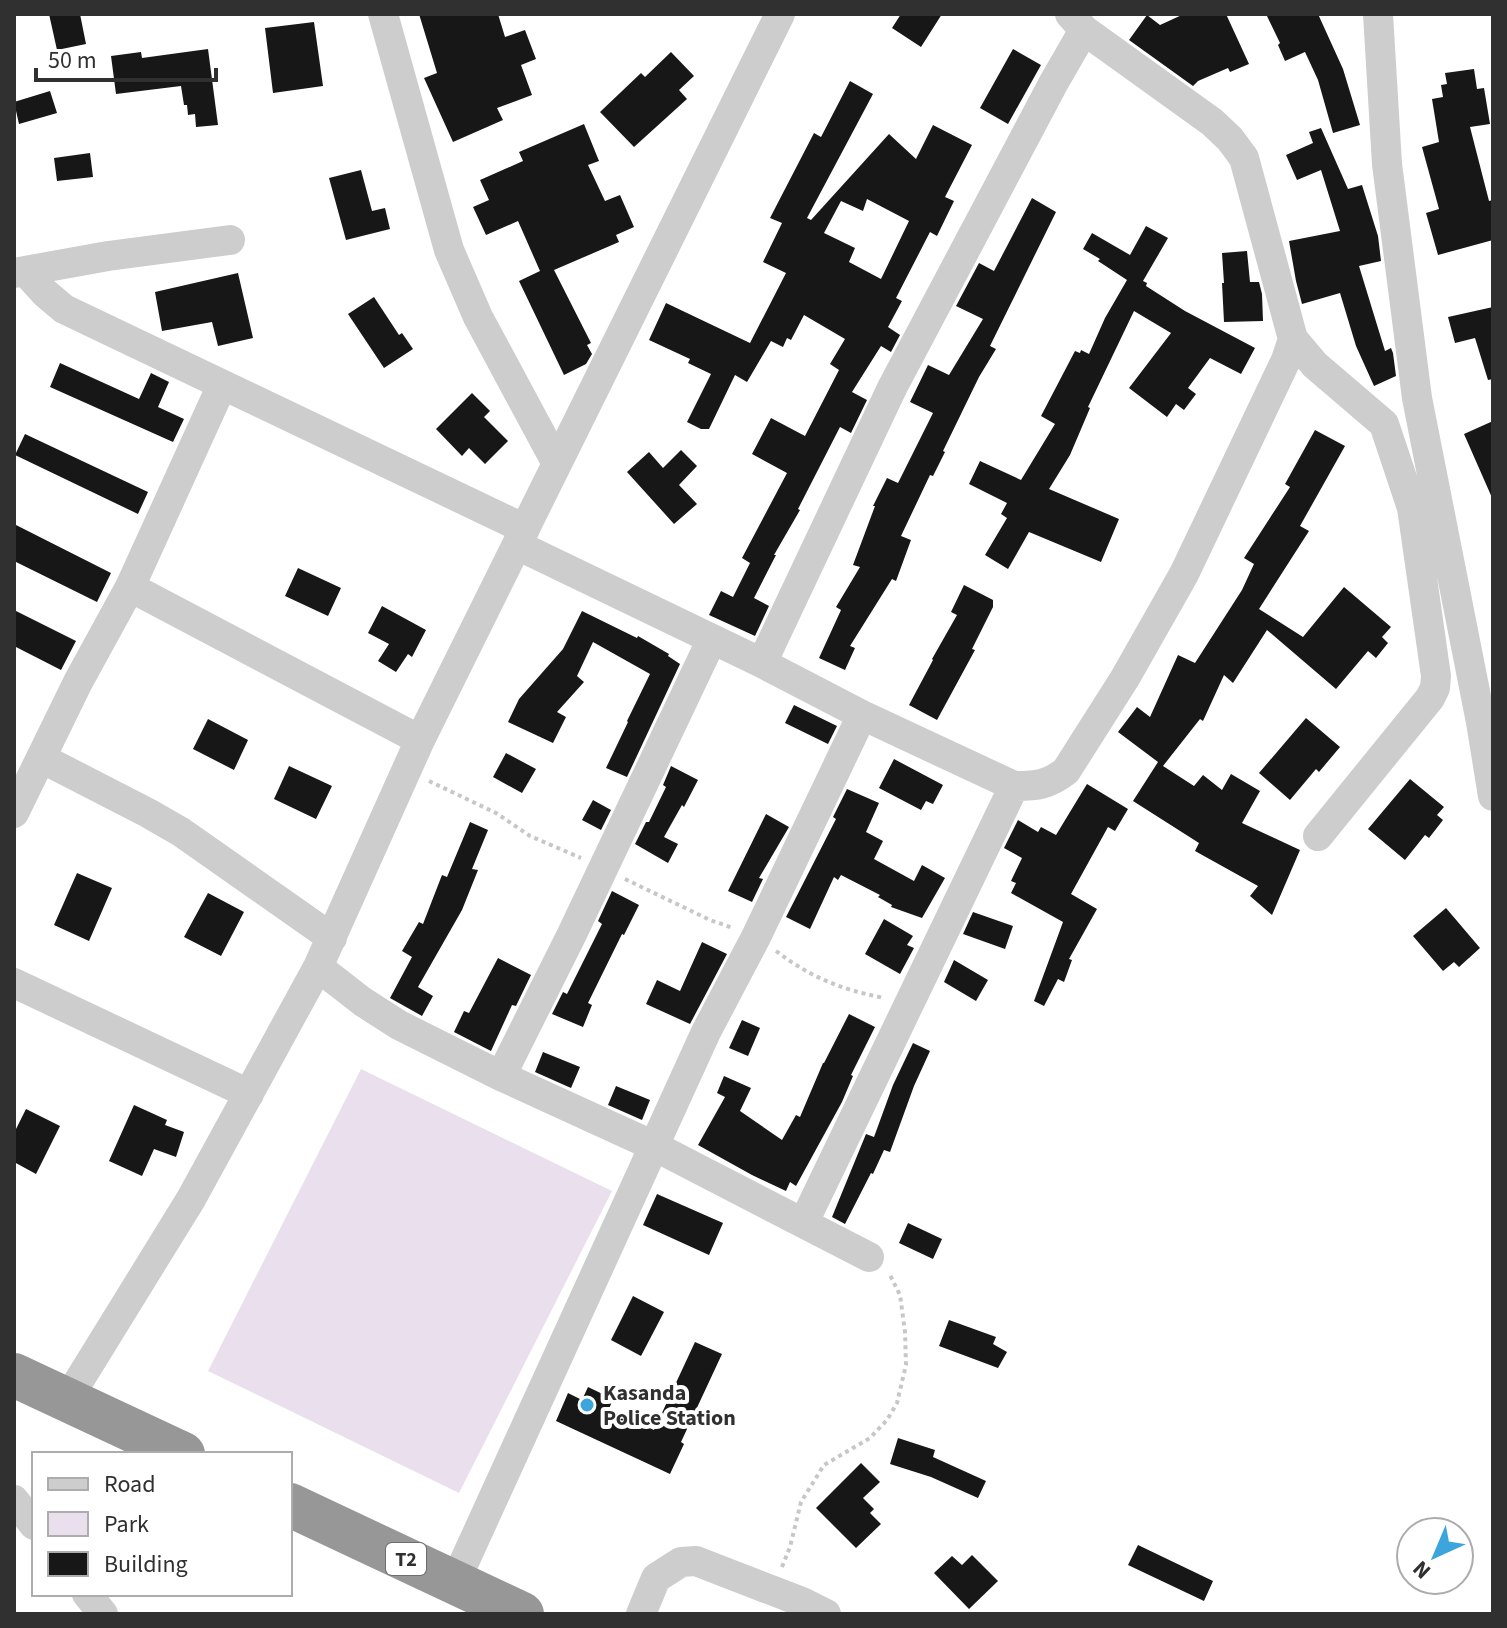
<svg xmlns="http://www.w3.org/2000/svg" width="1507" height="1628" font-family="'Source Sans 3',sans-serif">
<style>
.green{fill:#eadfec}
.building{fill:#171717;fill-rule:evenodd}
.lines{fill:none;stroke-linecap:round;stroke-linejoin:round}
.path{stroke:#c7c7c7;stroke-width:4;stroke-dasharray:4 4;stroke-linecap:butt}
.minor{stroke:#cdcdcd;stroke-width:30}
.highway{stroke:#979797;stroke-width:44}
.poi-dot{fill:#3ca6dc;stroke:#fff;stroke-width:3}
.labels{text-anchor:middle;stroke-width:8;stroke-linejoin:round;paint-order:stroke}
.shield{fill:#fff;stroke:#6e6e6e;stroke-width:2}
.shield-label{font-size:20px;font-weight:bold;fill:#303030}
.poi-label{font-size:22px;font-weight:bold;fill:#303030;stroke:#fff;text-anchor:start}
</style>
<rect width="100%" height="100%" fill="#fff"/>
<path class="green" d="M361,1069L612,1191L459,1493L208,1371Z"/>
<path class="building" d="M49,14H80L86,44L57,50Z
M419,14H498L505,37L525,30L536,59L521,65L532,95L497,108L503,120L453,142L424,78L437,73Z
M901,14H942L921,47L892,28Z
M1184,14H1226L1249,64L1230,72L1228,68L1198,81L1193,86L1129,40L1147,15L1160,25Z
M1266,14H1318L1343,69L1360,125L1333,133L1318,80L1305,52L1285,61L1278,45L1280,43Z
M314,22L323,86L273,93L265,28Z
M208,49L218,125L196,127L195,114L188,115L187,105H184L181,86L116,94L111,56L141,52L142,58Z
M1013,49L1041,65L1008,124L980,108Z
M671,52L694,76L679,90L687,99L634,147L600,112L641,73L645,77Z
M1474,69L1477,89L1484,88L1490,124L1470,127L1489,201L1493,200V240L1438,255L1426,213L1439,209L1422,147L1439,142L1432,99L1443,97L1441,85L1447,84L1445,73Z
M850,81L873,94L807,218L811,220L889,134L916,159L933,125L972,145L945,197L954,201L937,236L930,232L896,298L902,301L888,327L900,335L891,352L881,346L852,392L867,400L851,433L840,427L798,509L800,510L774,555H776L754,598L769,606L755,636L709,615L721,591L733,597L750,563L742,558L787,473L752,454L771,418L805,436L839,370L830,364L845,339L804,315L791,340L787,338L783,347L771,341L747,382L735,375L709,429H701L687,422L711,374L688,363L690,359L649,340L666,303L750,343L786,273L763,262L782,223L770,218L814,133L821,137ZM867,199L909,221L881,279L849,262L855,248L824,233L841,201L863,211Z
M50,91L57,113L19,124L14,102Z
M584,124L599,161L588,165L605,201L620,195L634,227L616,235L619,242L554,270L591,343L587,345L592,354L586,364L564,375L519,281L540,271L518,221L486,235L473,207L489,200L480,180L523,161L519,152Z
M1321,128L1348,189L1362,185L1378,236L1381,261L1359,266L1385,351L1391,348L1393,353L1396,376L1374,386L1356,346L1340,293L1302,304L1296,281L1289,241L1340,231L1321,170L1297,180L1286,155L1313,143L1309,132Z
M90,153L93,177L57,181L54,158Z
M361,170L372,211L385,208L390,229L346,240L329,178Z
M1032,198L1056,212L990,346L996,349L979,377L943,451L945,452L933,476L930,475L901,536L911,540L896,581L892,579L850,646L855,648L845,670L819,658L841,610L836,607L860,567L853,565L875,506H873L887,478L898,483L933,413L910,402L928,365L949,375L983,319L956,306L979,263L994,271Z
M1146,226L1168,238L1143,281L1147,283L1146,286L1185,311L1255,348L1241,374L1210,358L1188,388L1196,394L1184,410L1176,404L1167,417L1129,388L1171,333L1134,311L1088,407L1090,408L1070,455L1049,489L1119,519L1101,562L1029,532L1008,569L985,555L1007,518L1001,514L1007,503L969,484L980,461L1021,480L1055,424L1041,416L1075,351L1080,353L1081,350L1089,354L1105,318L1127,280L1098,261L1100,259L1083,249L1092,233L1130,255Z
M1247,251L1250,282H1259L1262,294L1263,321L1224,322L1222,283H1224L1222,253Z
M238,273L253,338L218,346L212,322L162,331L155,292Z
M374,297L399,335L402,333L413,349L384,368L348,314Z
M1493,307V379L1488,380L1475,338L1455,343L1448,317Z
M60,363L139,399L151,373L169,382L158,407L184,419L173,442L50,387Z
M472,393L490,411L484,417L508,441L485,464L469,448L462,456L436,429Z
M1493,421V500L1464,434Z
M1315,430L1345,446L1300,526L1309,531L1259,609L1303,637L1344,587L1391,627L1382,637L1388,643L1376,658L1368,651L1336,689L1267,630L1233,683L1224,675L1203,721L1200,719L1163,766L1194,786L1203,775L1222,790L1231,774L1260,791L1242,823L1300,850L1272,915L1250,896L1258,886L1195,851L1199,843L1133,801L1158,762L1118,732L1137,707L1150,717L1178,655L1195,663L1242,590L1254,564L1244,558L1290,487L1285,484Z
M25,434L148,492L138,514L15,455Z
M681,450L697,466L679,485L697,504L674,524L627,472L649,452L663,468Z
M14,524L111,573L97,602L14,561Z
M298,568L341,588L328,616L285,596Z
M964,585L993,600V607L972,649L975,650L937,720L909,705L933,660L932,659L957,615L951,612Z
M382,606L426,630L412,657L408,654L396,672L378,661L389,644L368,633Z
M14,610L76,641L61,670L14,646Z
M582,611L637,638L638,636L669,654L668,656L680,664L627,777L606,768L628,722L627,721L650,674L593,642L577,676L584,682L557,712L566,717L553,743L508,722L519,699L563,649Z
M794,705L837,726L828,744L785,723Z
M1306,718L1340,747L1319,772L1316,769L1290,800L1259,773Z
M208,719L248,740L234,770L193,749Z
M506,753L536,769L522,793L493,777Z
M894,759L943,785L933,804L926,801L921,810L879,788Z
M289,766L332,786L316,819L274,799Z
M671,766L698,780L684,807L682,805L664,837L678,844L668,863L635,844L646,822H649L666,787L663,785Z
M1410,779L1444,807L1437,815L1443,820L1429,838L1425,835L1405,860L1368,829Z
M1087,784L1128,809L1115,831L1108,827L1071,894L1097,909L1069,959L1072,960L1064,982L1058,979L1044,1006L1034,1001L1063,922L1011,893L1016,883L1011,881L1022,858L1004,848L1018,820L1038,832L1041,827L1056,835Z
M847,789L879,803L866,832L883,841L874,859L914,881L922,865L945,878L922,918L891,907L892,905L878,897L880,895L841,875L838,880L834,877L810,929L786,917L836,819L833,817Z
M593,800L611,810L601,830L582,820Z
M766,814L789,827L759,878L763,879L752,902L728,891Z
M470,822L488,830L472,869L478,870L462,910L418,987L433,996L422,1016L390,998L412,957L402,951L419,922L423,924L442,875L447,877Z
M77,873L112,888L89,941L54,925Z
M612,891L639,905L624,935L622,934L588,1003L592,1005L583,1027L552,1014L563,992L567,994L602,924L598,921Z
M208,893L244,912L221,956L184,937Z
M1446,908L1480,948L1459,967L1454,962L1443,971L1413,936Z
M973,912L1013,926L1005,949L963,934Z
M884,919L913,936L907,945L914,948L900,974L865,954Z
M702,942L727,954L690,1024L646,1004L657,980L680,991Z
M498,958L531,975L516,1006L512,1005L491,1051L454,1032L464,1011L469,1013Z
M954,960L988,980L976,1001L944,982Z
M849,1014L875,1027L851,1075L853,1076L842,1102L796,1186L790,1182L786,1191L752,1175L698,1145L725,1097L717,1093L724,1076L751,1088L740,1111L782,1140L796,1115L800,1117L823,1063H824Z
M742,1020L760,1028L748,1056L729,1048Z
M913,1043L930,1051L914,1086L890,1152L884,1150L873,1174L871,1173L845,1224L832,1217L866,1134L874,1137L893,1085Z
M543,1052L580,1067L571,1088L535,1072Z
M616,1086L650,1100L642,1120L608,1105Z
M134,1105L167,1120L165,1125L184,1132L176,1157L154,1149L142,1176L109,1161Z
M26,1109L60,1126L36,1174L14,1162V1133Z
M657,1194L723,1223L709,1255L643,1225Z
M908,1223L942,1239L933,1259L899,1243Z
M633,1296L664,1312L641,1356L611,1340Z
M949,1320L996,1337L993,1344L1007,1352L998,1368L939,1346Z
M695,1342L722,1354L681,1442L684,1444L670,1474L556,1421L568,1393L582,1400L588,1387L613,1399L609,1409L654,1430Z
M898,1438L935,1450L933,1457L986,1481L978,1498L931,1477L890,1464Z
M861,1463L880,1482L863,1498L874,1509L870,1513L881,1524L856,1548L816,1508Z
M1138,1545L1213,1581L1204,1601L1128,1565Z
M972,1555L998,1581L969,1609L934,1573L952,1556L962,1565Z"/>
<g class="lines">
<path class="path" d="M429,781L496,813L530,836L581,858
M625,879L710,920L733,928
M776,951C812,978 840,989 884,998
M782,1567L790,1547L801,1502L824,1465L870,1438L887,1420L897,1403L906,1365L905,1332L900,1295L889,1273"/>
<path class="minor" d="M383,14L449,250L478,317L556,462
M1378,14L1387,164L1417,398L1481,722L1493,796
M1084,30L1212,122L1230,139L1244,158L1293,339L1315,365L1384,424L1412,508L1436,676L1435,688L1430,698L1318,836
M25,271L45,293L64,309L525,529
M14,273L108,256L230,240
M517,545L762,663L892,388L1054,82L1084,30L1070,14
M130,587L420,740
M762,663L862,715L1014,786C1037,786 1048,785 1066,771L1125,678L1184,574L1286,360L1293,339
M41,758L148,813L181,832L332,938
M14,813L78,682L130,587L222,385
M318,967L363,1002L399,1025L501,1076L654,1146L869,1257
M14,983L249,1094
M501,1076L572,934L712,639
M804,1222L1014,786
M67,1400L191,1199L318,967L420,740L780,14
M14,1500L34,1525
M455,1582L706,1032L756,937L862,715
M87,1594L103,1614
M641,1614L656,1578L681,1562L696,1561L802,1602L826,1614"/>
<path class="highway" d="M14,1375L183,1454
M290,1505L522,1614"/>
</g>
<circle class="poi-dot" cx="587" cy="1405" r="8"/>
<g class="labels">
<rect class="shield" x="386" y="1543" width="40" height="32" rx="6"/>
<g class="shield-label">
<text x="406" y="1566">T2</text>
</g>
<g class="poi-label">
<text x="603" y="1400">Kasanda<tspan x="603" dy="25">Police Station</tspan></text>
</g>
</g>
<rect width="1507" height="1628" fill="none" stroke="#303030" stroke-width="32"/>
<rect x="32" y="1452" width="260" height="144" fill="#ffffff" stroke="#acacac" stroke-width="2"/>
<rect x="48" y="1478" width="40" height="12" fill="#cdcdcd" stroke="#acacac" stroke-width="2"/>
<text x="104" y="1492" font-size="24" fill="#303030">Road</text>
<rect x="48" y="1512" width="40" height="24" fill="#eadfec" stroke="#acacac" stroke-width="2"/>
<text x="104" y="1532" font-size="24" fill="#303030">Park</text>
<rect x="48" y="1552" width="40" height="24" fill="#171717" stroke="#acacac" stroke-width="2"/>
<text x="104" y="1572" font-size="24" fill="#303030">Building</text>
<g transform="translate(1435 1556) rotate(224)"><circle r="38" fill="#ffffff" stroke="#acacac" stroke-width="2"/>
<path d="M0-6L14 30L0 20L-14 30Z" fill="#3ca6dc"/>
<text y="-12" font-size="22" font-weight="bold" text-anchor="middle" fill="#303030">N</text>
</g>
<path d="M36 68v12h180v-12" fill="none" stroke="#303030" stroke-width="4"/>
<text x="48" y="68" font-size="24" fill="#303030" stroke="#ffffff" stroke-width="6" paint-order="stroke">50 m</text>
</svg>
